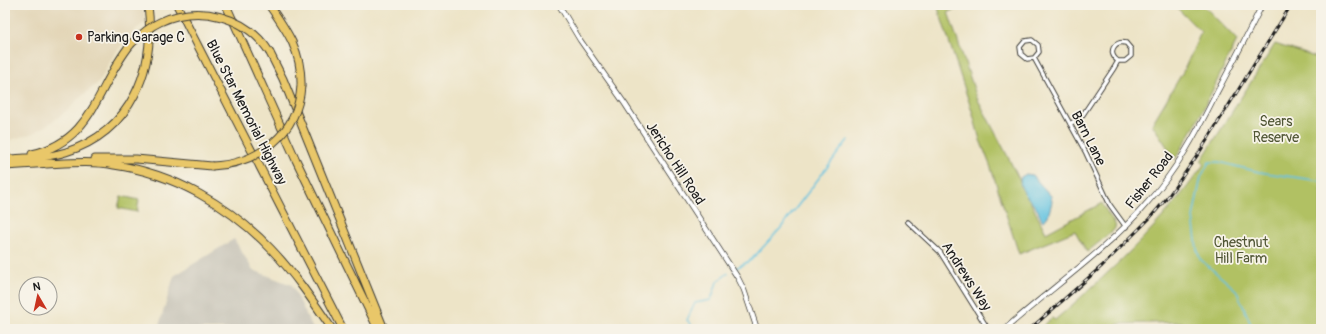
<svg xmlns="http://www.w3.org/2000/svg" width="1326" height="334" font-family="Pangolin,sans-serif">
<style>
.built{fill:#e3d6b7}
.industrial{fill:#c8c4b8}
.green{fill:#b1c164;stroke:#666e40}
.water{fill:#62c2e0;stroke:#3f6f7e}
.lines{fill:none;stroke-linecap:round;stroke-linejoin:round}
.stream{stroke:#62c2e0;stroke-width:1.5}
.minor-casing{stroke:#3b3a36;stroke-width:5.5}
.tertiary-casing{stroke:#3b3a36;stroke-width:6}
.motorway-casing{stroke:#3b3a36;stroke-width:9}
.minor{stroke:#fff;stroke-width:3.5}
.tertiary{stroke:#fff;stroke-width:4.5}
.motorway{stroke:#e9c769;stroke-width:7}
.rail-casing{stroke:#1c1c1c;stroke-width:3}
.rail{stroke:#f7f3e8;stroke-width:1.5;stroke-dasharray:4.5;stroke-linecap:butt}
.motorway-bridge-casing{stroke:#3b3a36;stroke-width:9;stroke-linecap:butt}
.motorway-bridge{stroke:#e9c769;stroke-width:7}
.poi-dot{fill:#c8321e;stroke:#f7f3e8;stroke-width:1.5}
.labels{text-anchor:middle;stroke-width:3.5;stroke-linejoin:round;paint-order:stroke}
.poi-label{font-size:14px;fill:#1c1c1c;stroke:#f7f3e8;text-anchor:start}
.street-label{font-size:14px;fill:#1c1c1c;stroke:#f7f3e8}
.park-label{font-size:14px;fill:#505635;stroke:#f7f3e8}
</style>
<rect width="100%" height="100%" fill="#f7f3e8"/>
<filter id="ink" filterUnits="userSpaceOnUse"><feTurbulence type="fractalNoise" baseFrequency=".025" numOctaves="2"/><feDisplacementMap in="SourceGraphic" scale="8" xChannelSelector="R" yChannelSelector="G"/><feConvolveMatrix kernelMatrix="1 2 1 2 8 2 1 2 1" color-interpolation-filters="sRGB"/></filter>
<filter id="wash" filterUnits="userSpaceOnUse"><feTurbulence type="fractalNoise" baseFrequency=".012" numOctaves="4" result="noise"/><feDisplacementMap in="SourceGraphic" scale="16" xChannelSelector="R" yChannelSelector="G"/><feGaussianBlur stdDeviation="0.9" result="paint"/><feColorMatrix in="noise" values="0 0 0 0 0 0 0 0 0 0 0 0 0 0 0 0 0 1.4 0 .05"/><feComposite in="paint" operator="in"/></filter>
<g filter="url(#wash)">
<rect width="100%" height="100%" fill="#ede4c7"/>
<path class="built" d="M5,5H143L146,22L136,29L121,45L113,56L99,82L77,100L69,109L49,124L33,133L5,142Z"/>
<path class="industrial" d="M234,239L253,270L292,285L313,329H158L174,276Z"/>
<path class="green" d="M937,5H972L948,12L977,98L1006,153L1046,233L1102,203C1105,210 1113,220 1115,224C1116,227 1115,228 1113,231L1087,252L1075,231L1019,254L990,165L980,140L972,111Z
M1174,5H1203L1237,40L1196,124L1175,159L1152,124L1184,70L1201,32Z
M1275,44L1321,59V329H1189L1182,322L1118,324L1114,329H1040L1052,318L1055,320C1111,271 1161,226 1204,164L1201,161Z
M121,196L139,200L137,212L118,208Z"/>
<path class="water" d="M1026,174L1032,175L1051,196L1052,202L1048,216L1044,221L1042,220C1040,216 1039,212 1036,208C1030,199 1017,189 1021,177Z"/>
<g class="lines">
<path class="stream" d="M736,268L751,260L780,229L848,140
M695,329L687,320L695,303L711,300L717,282L728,273
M1253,329L1236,290L1200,259L1197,249L1193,217L1201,177L1209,162H1219L1259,172L1321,181"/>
</g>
</g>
<g filter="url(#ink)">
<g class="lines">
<g class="minor-casing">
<path id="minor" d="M1034,58L1027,59L1021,54L1020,47L1025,41L1032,40L1038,45L1039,52L1034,58L1086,153L1110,205L1126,227
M1070,124L1082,116L1114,68L1118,61C1107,53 1114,40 1126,43L1131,49V56L1125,61H1118
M908,222L940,252L988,329"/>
</g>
<g class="tertiary-casing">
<path id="tertiary" d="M559,5L580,40L625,104L738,278L744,290L757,329
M1005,329C1052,287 1106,251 1147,203C1176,171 1196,134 1215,96C1231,66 1247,36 1262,5"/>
</g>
<g class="motorway-casing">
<path id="motorway" d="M177,5L343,329
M226,5L296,160L378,329
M269,5C288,32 302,52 301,86
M270,53L283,79L384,329
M32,154C95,140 96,86 131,44
M5,159C26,158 46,158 66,152C132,131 156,69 148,5
M95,159H136L212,166
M47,164C69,163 92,161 114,165C173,173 230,206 271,249C294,273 313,301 332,329
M5,166L51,163"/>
</g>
<use href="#minor" class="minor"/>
<use href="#tertiary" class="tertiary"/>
<use href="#motorway" class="motorway"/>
<g class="rail-casing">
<path id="rail" d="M1030,329L1102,266L1149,219L1167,198L1199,153L1291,5"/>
</g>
<use href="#rail" class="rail"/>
<g class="motorway-bridge-casing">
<path id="motorway-bridge" d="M131,44C140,35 149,27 160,22C199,4 247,16 270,53
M212,166C258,164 298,134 301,86"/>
</g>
<use href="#motorway-bridge" class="motorway-bridge"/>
</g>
</g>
<circle class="poi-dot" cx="79" cy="37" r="4"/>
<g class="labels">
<g class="poi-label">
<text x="87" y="42">Parking Garage C</text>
</g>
<g class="street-label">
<text transform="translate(247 112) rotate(63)" y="5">Blue Star Memorial Highway</text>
<text transform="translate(1089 138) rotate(63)" y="5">Barn Lane</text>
<text transform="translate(676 163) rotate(57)" y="5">Jericho Hill Road</text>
<text transform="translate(1149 180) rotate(-52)" y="5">Fisher Road</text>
<text transform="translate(967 276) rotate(57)" y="5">Andrews Way</text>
</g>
<g class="park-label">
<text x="1276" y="126">Sears<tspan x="1276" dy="16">Reserve</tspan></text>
<text x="1241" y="247">Chestnut<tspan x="1241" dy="16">Hill Farm</tspan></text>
</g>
</g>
<rect width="1326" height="334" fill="none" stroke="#f7f3e8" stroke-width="20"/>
<g transform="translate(38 296) rotate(351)"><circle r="19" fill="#f7f3e8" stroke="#9f9d96"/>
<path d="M0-3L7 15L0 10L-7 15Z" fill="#c8321e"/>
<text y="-6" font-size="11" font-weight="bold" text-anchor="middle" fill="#1c1c1c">N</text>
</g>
</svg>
